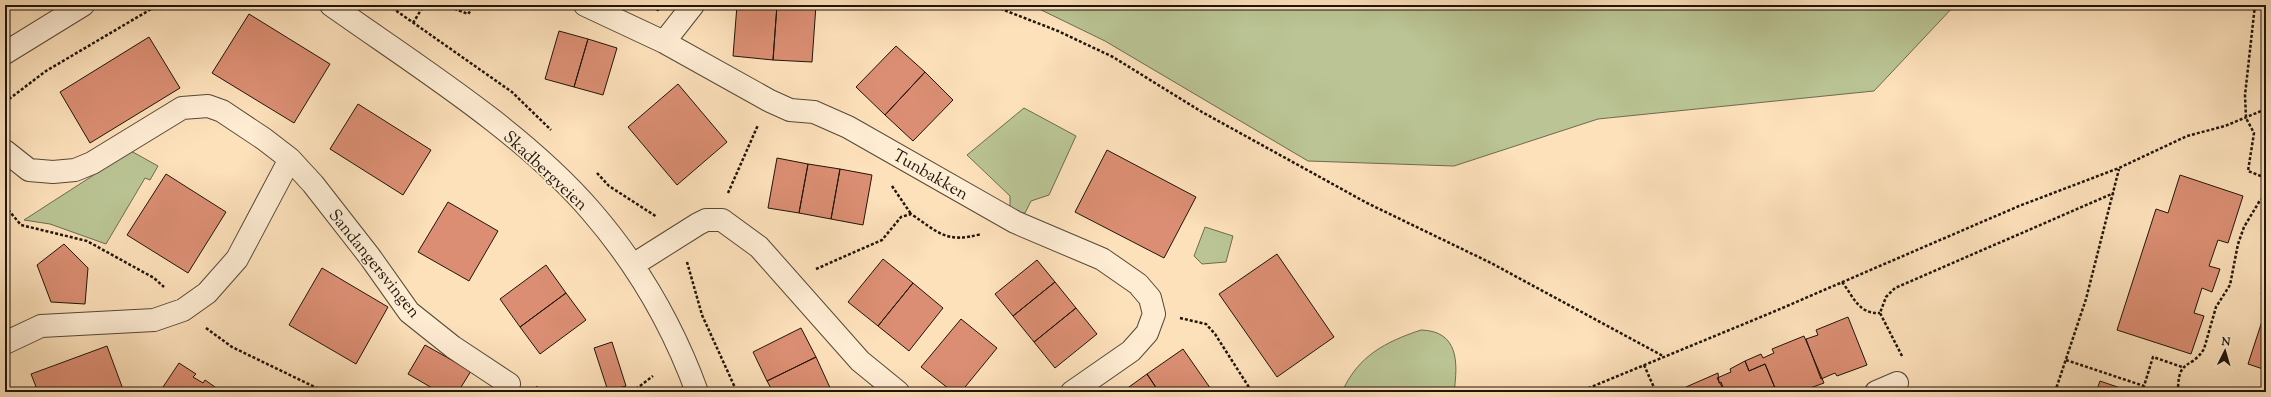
<svg xmlns="http://www.w3.org/2000/svg" width="2271" height="397" font-family="'Sorts Mill Goudy',serif">
<style>
.green{fill:#bac494;stroke:#6c6c4e}
.building{fill:#db8e73;stroke:#1f1509}
.lines{fill:none;stroke-linecap:round;stroke-linejoin:round}
.minor-casing{stroke:#564836;stroke-width:24}
.path{stroke:#1f1509;stroke-width:2.5;stroke-dasharray:3 2;stroke-linecap:butt}
.minor{stroke:#feecd3;stroke-width:22}
.labels{text-anchor:middle;stroke-width:3.5;stroke-linejoin:round;paint-order:stroke}
.street-label{font-size:17px;fill:#1f1509;stroke:#feecd3}
</style>
<rect width="100%" height="100%" fill="#fde1bb"/>
<filter id="stains"><feTurbulence type="fractalNoise" baseFrequency=".005" numOctaves="4"/><feColorMatrix values="0 0 0 0 .2 0 0 0 0 .09 0 0 0 0 .02 0 0 0 .5 -.17"/></filter>
<radialGradient id="worn" r=".72"><stop offset=".6" stop-color="#630" stop-opacity="0"/><stop offset="1" stop-color="#630" stop-opacity=".3"/></radialGradient>
<path class="green" d="M1031,5H1955L1874,91L1598,119L1454,166L1308,161L1105,41Z
M1024,108L1076,136L1049,195L1031,201L1025,213H1020L1010,207V196L967,155Z
M131,151L158,166L150,180L145,178L106,244L50,224L24,220Z
M1205,227L1233,236L1226,262L1202,264L1194,256Z
M1421,330C1459,331 1458,363 1454,392L1406,390L1342,392C1358,356 1385,342 1421,330Z"/>
<path class="building" d="M649,5H662L658,11Z
M737,5H777L773,60L733,56Z
M777,5H816L812,62L773,60Z
M249,14L330,64L294,123L212,73Z
M559,31L588,39L574,87L545,79Z
M149,37L180,88L90,143L60,92Z
M588,39L617,48L603,95L574,87Z
M896,46L925,72L885,115L856,87Z
M925,72L953,100L913,141L885,115Z
M678,84L727,142L677,185L628,127Z
M358,104L431,150L403,195L330,149Z
M1107,150L1196,197L1164,258L1075,212Z
M777,158L808,164L799,213L768,208Z
M808,164L840,169L831,219L799,213Z
M840,169L872,175L863,225L831,219Z
M166,174L226,212L188,273L127,235Z
M2180,175L2243,196L2228,243L2218,240L2209,266L2220,269L2212,292L2202,288L2194,313L2204,316L2191,354L2117,330L2156,209L2168,213Z
M448,202L498,231L469,281L418,252Z
M64,244L88,268L85,304L51,302L37,265Z
M1277,254L1334,337L1277,377L1219,294Z
M883,259L913,283L878,326L848,302Z
M1037,260L1055,282L1013,316L995,294Z
M546,265L566,293L520,327L500,299Z
M322,268L388,307L356,364L289,325Z
M2266,280V296L2261,294Z
M1055,282L1076,308L1034,342L1013,316Z
M913,283L943,308L909,351L878,326Z
M566,293L586,320L540,354L520,327Z
M1076,308L1097,334L1055,368L1034,342Z
M2266,309V370L2248,364Z
M1848,317L1867,365L1837,376L1835,373L1821,379L1806,339L1818,335L1816,330Z
M961,319L997,348L961,392H953L921,367Z
M801,328L816,357L767,381L753,352Z
M1804,336L1824,383L1799,392H1775L1773,389L1775,388L1765,364L1749,371L1745,361L1761,354L1763,358L1774,353L1772,349Z
M612,342L626,386L608,391L594,348Z
M425,345L471,371L458,392H439L408,374Z
M107,346L124,392H38L31,374Z
M1183,349L1213,392H1159L1147,374Z
M816,357L832,392H773L767,381Z
M1745,361L1749,371L1765,364L1775,388L1773,389L1775,392H1725L1717,378L1731,372L1730,369Z
M179,363L196,374L193,377L203,383L205,380L215,387L211,392H171L163,387Z
M1718,373L1719,383L1721,382L1725,392H1682L1687,390L1686,387Z
M1147,374L1159,392H1122Z
M2100,381L2132,392H2096Z
M215,387L222,392H211Z"/>
<g class="lines">
<g class="minor-casing">
<path id="minor" d="M331,5C417,66 522,131 591,211C637,264 673,326 697,392
M585,5L664,42L770,101L790,110L814,112L848,127L1015,222L1102,259L1138,284L1150,298L1154,314L1147,333L1131,351L1072,392
M664,42L693,5
M5,53L83,5
M5,151L29,170L53,172L75,170L92,163L182,108L208,106L222,111L264,139L290,159L313,184L370,257L409,312L453,347L509,384
M633,265L698,224L706,220H722L759,247L860,361L898,392
M5,343L41,326L154,320L183,310L207,293L237,259L290,159
M1876,392L1897,383"/>
</g>
<path class="path" d="M388,5L512,92L551,130
M445,5L468,14L475,5
M991,5L1058,31L1113,57L1202,112L1367,203L1491,263L1663,356
M2255,5L2245,95L2246,118L2254,133L2248,171L2266,178
M413,23L424,5
M5,102L46,71L158,5
M597,173L609,186L657,217
M892,186L911,214
M728,193L758,125
M5,206L21,225L87,241L154,278L164,287
M687,262L702,315L737,392
M816,269L882,240L901,217L911,214C938,232 946,244 981,234
M1842,282C1854,297 1858,314 1880,313
M1180,318L1206,324L1215,334L1252,392
M206,328L232,347L325,392
M1902,356L1880,313L1886,297L1895,288L2114,193
M2066,360L2144,386L2153,357L2182,367
M1644,365L1656,392
M536,387L543,392
M632,392L653,376
M1579,392L1773,312L2019,206L2119,168L2187,136L2225,126L2266,109
M2055,392L2086,299L2119,169
M2178,392C2178,357 2190,371 2204,349L2216,307L2230,285L2238,244L2244,227L2259,202L2266,195"/>
<use href="#minor" class="minor"/>
</g>
<g class="labels">
<g class="street-label">
<text transform="translate(546 170) rotate(43)" y="6">Skadbergveien</text>
<text transform="translate(931 174) rotate(30)" y="6">Tunbakken</text>
<text transform="translate(375 263) rotate(51)" y="6">Sandangersvingen</text>
</g>
</g>
<rect width="2271" height="397" fill="none" stroke="#fde1bb" stroke-width="20"/>
<rect x="6" y="6" width="2259" height="385" fill="none" stroke="#1f1509" stroke-width="2"/>
<rect x="10" y="10" width="2251" height="377" fill="none" stroke="#1f1509"/>
<g transform="translate(2225 351) rotate(5)" stroke="#feecd3" stroke-width="3" paint-order="stroke">
<path d="M0-3L7 15L0 10L-7 15Z" fill="#1f1509"/>
<text y="-6" font-size="11" font-weight="bold" text-anchor="middle" fill="#1f1509">N</text>
</g>
<rect width="100%" height="100%" filter="url(#stains)"/>
<rect width="100%" height="100%" fill="url(#worn)"/>
</svg>
